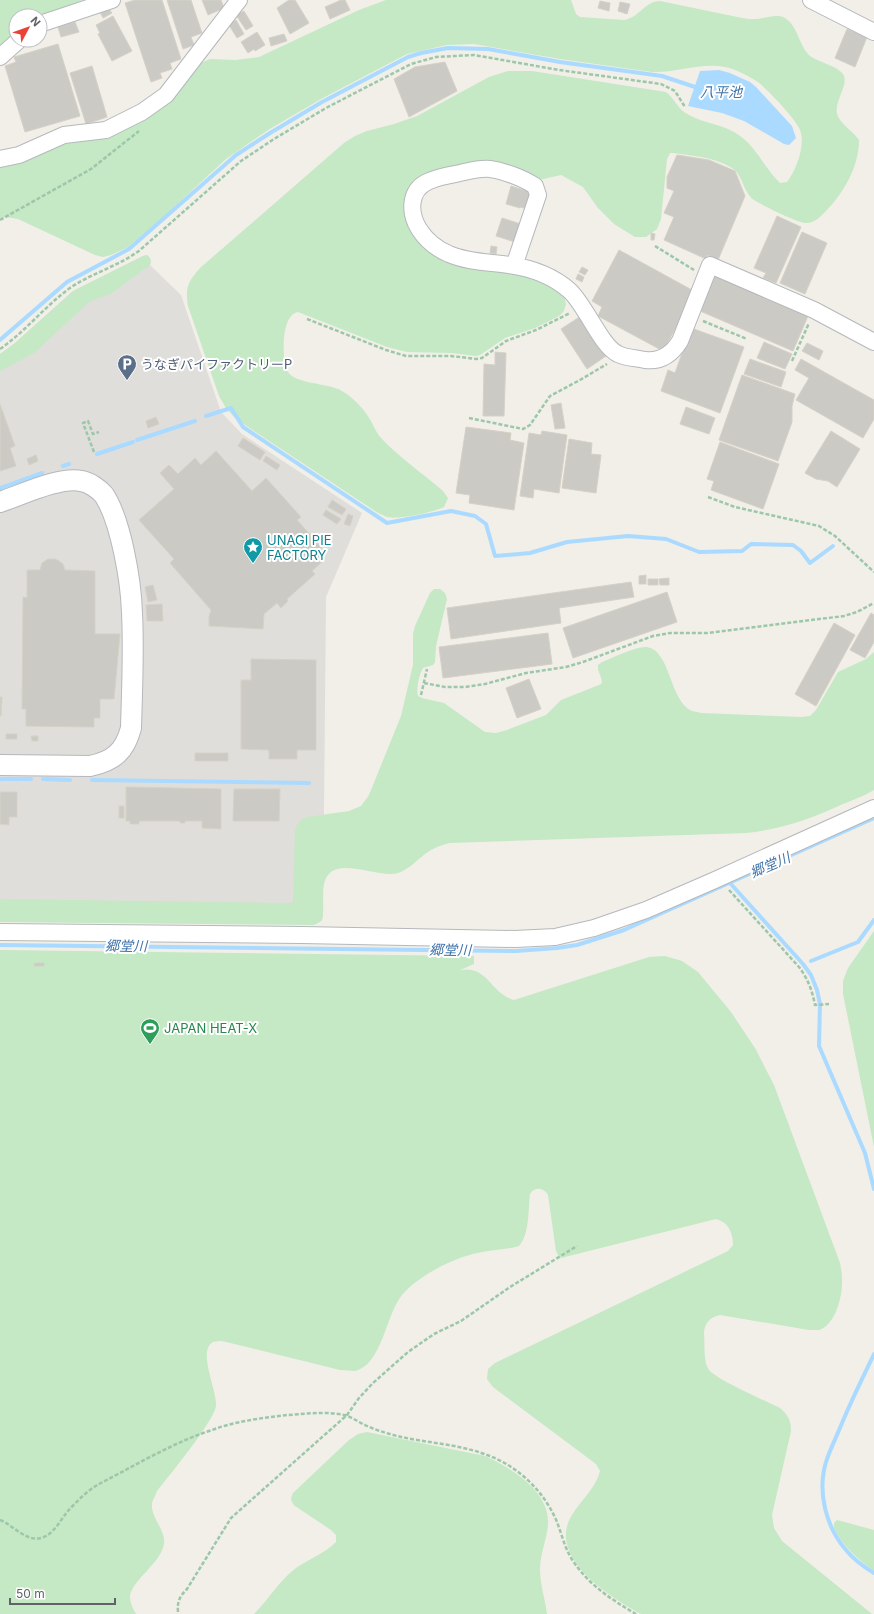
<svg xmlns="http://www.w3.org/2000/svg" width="874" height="1614" font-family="Inter,'Noto Sans JP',sans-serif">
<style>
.industrial{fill:#e0deda}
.green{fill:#c5e8c5}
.water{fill:#aadaff}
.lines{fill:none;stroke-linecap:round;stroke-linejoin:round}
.stream{stroke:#aadaff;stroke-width:4}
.building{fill:#cccac5;stroke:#d6d1c6}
.minor-casing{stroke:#b5b8bc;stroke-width:18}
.tertiary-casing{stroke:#b5b8bc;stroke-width:22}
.path{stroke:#9cc7a9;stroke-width:2.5;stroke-dasharray:4 2;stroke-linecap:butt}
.minor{stroke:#fff;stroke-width:16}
.tertiary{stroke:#fff;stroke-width:20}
.labels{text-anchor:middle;stroke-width:4;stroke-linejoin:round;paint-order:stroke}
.service-label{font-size:13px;fill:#4e5e75;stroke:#fff;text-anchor:start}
.culture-label{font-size:13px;fill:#0d838f;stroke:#fff;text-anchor:start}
.leisure-label{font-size:13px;fill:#27864d;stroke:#fff;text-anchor:start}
.water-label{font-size:14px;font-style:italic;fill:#4174aa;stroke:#fff}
</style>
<rect width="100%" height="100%" fill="#f1efe8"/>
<path class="industrial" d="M147,255L150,258L151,262L150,265L181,295L221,412L242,434L362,513L326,597L323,916L322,920L318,923L0,922V354L15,343L73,291L143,256Z"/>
<path class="green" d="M0,0H82L68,7L40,16H16V34L0,48Z
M386,0H571L576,14L580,17L624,20C639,18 645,1 660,1L742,18C746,19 751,19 755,19C763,19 777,13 785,18C798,26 799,46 810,56C818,62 841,67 844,76C848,86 834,102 837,114C840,124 853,131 859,140C859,167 843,194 825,212C820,217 814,223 807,223C799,224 762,205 754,200C743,192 743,175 732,168C715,157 693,156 673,153H670L667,159L661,219L657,229L646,237H635L614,224L598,208L583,187L561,175L539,180L499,166L414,185L418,237L508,270L549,283L564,296L566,304L564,311L559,316L535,328L505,338L480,355L476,356L451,353L407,352L387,347L298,312C281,314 281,360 288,372C295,384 329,383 342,391C354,398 364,409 371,421C374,427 377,434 382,439C400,458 422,473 442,490L448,498L444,507C434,512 398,520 387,517C384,516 381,514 378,513L236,419L226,408L219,396L188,306C185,287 188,282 200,268L344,143L355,136L367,131L394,124L417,116L489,77L508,71H532L666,92C675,99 678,110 689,115C705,124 725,124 740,136C757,148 765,169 780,183L787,182C796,170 806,145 800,130C796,119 768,90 758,82C749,76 735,69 725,67C701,62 676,73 652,72L560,59L474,44L447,45L407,54L321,99L268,130L226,159L162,218L128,247L111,255L103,257L95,255L18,219L6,217L0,218V165L65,142L99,138L203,62L210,59L235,60L259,57L359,10Z
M147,255C150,258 152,260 150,265L112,293L89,302L34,353L0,371V354L15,343L73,291L143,256Z
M434,589H440L445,593L447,599L436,646L435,662L433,665L423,668C419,675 416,688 418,696L422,698L444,703L485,732L496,733L507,730L546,715L561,700L599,685L602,683C602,676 597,672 598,665L602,662C613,658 636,646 647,647C671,651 669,701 692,711C695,712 699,712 701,713L801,717L810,716L816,710L838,672L866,659L874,652V790C864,796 853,800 843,804C811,819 782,829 746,833L450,843C441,845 433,848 425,854C417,860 408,870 398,873C376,879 331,852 324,884C321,896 325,909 322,920L318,923L314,925L0,922V899L290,903L293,902L295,831C297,823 300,820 307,817L349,811L361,806L369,795L401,716L413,665V634L415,626L430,593Z
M874,931V1147L843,994V981L848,968Z
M0,950L474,956V964L460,970C488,965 490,993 514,1000L649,957L665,956L682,961L698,972L731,1012L755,1048L774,1085L840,1263C841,1268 842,1274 842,1279C843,1294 836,1325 819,1330C816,1330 812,1330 809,1330L720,1315C710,1317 704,1323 704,1334C705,1344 703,1362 709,1370C717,1380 766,1401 780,1408C788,1415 791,1420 791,1431L772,1515L774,1528L782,1541L872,1614H641C610,1597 546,1557 572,1515C581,1500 596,1488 600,1471L596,1464L493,1387L487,1379L488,1369L495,1363L728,1251L733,1245C733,1232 728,1222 716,1219L561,1258L558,1255L556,1251L548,1195C544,1188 535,1186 530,1194C528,1210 530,1233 519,1246C505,1250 491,1250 477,1253C453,1258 418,1276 402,1295C386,1314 382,1365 355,1371C351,1371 345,1370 340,1370L222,1341C220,1341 215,1341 213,1342C197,1351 217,1389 216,1406C214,1421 169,1476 157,1491C156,1495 153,1499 152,1503C150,1517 166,1530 164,1544C161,1563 132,1580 130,1596C130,1603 133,1609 136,1614H0Z
M367,1432L485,1456C511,1468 550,1491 548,1524C547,1539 540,1554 540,1569C540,1584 545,1599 547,1614H254C269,1599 279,1581 296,1568C309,1559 325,1553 336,1542V1535L331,1530L295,1506C291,1502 290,1499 293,1493L349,1440L358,1434Z
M837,1520L874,1530V1571C857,1559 843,1546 834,1528V1523Z"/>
<path class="water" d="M719,70L730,73L750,82L756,87L792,126L796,138L789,145L784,144L744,121L722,113L688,106L700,71Z"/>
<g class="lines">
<path class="stream" d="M0,340L67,282L129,249L236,155L270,133L322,102L408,57L421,53L448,48L488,49L560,62L662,76L695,87
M206,416L231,408L243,427L387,523L451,511L475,516L486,524L495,556L530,553L567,542L628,536L666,539L699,552L742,551L751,544L793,545L801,551L810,563L833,546
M137,440L195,421
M97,454L133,442
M63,466L69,464
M0,488L42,473
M0,779H31
M43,779L70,780
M92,780L309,783
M730,883L803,964L811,975L817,990L820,1004L819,1046L865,1153L874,1189
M0,945L516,951L557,948L577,945L624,930L874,818
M811,961L858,942L874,920
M874,1354C863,1377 852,1399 842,1423C837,1436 830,1449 826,1462C817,1492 826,1527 846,1550C854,1560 864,1567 874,1573"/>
</g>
<path class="building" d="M135,0H162L181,59L170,63L172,69L160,73L162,78L151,82L125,3Z
M167,0H191L202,33L191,37L194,45L183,49Z
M202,0H221L224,8L208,15Z
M289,0H295L309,23L290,34L277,8Z
M341,0H345L350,10L330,19L325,7Z
M600,1L610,3L609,11L598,8Z
M620,2L630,4L627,14L618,11Z
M108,8L112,13L103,18L100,12Z
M244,11L253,26L246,30L236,15Z
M113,16L132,51L112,61L98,34L100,33L96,25Z
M236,20L244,34L237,38L229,25Z
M75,22L79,32L61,37L58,27Z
M847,29L867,37L855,67L835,58Z
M257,32L265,45L255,51L254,49L248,53L241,42Z
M284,34L287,41L271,46L269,38Z
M58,44L80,116L25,132L5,66L16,62L14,57Z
M445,62L457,91L409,117L394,79L415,67Z
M92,66L107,117L86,124L70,73Z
M677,155L709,160L735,171L745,196L718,260L707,255L706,259L664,240L674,217L664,213L674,191L667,188V177Z
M511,186L533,193L528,209L520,207V208L506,204Z
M777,216L801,227L776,283L763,278L766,273L754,268Z
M502,218L524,225L518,243L496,236Z
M802,232L827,243L805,294L780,283Z
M651,233L655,234L654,240H651Z
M491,246L497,247L496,254L490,253Z
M619,250L692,290L684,313L663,351L598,316L602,307L592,301Z
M582,267L588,270L585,275L579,272Z
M578,274L584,277L582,282L576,279Z
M714,276L808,316L793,351L700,311Z
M581,316L606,356L587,369L561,329Z
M691,328L744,347L720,413L661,391L668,370L675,373Z
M764,342L792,354L785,369L757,358Z
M807,343L823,351L819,360L802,351Z
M495,352L506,353L504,416H483L484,364L495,365Z
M750,359L786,372L781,387L744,374Z
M801,359L874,400V419L863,438L796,400L809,378L795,370Z
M742,375L795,394L792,406V422L778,461L719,440Z
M561,403L565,428L555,429L551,405Z
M0,404L15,446L10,448L16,466L0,471Z
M686,407L715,418L709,434L680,424Z
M156,417L159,424L148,428L146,421Z
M466,427L511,433L510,440L524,443L514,510L469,503L470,495L456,493Z
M542,431L567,435L559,493L534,489L533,498L520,496L529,433L541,435Z
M831,431L860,449L837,487L828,481L816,479L805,473Z
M243,438L265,452L260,460L238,446Z
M569,439L592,443L591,454L601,455L596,493L562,488Z
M720,442L779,464L763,509L711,490L714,481L707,479Z
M216,451L252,491L266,478L301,517L297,520L321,547L324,560L312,571L315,574L287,599L288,601L281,608L277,603L264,614L263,629L209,626V617L211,610L170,563L174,559L139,520L174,489L160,473L169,465L178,474L195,458L201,465Z
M36,455L38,461L29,465L27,459Z
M266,456L280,465L277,470L263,461Z
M332,500L346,509L342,515L328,507Z
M326,510L341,519L337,524L323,515Z
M348,514L353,516L350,526L344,524Z
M48,559H55L59,561L63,564L65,570L95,571V634H120L114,699H100V718H94V727L26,726V709H22L23,597L27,598V570H40L42,563Z
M646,575V584H639V576Z
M669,578V585H660L659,579Z
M648,579H658V585H648Z
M631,582L634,597L559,608L561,623L451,639L447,608Z
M153,585L157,600L148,602L145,587Z
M667,592L677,622L573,658L563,628Z
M162,604L163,621H147L146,605Z
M871,613L874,615V642L865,658L850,650Z
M834,623L855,635L816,706L795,694Z
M548,633L552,664L443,678L439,647Z
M251,659L316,660V750H297V759H269V750L241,749V680H251Z
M529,679L541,709L517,718L506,688Z
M0,697H2L1,716H0Z
M6,734H17V739H6Z
M31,736H38V741H32Z
M195,753H228V761H195Z
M126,787L221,789V829L202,828V821H185V823H180V821H139V824H130V821H126Z
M234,789H280L279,821H233Z
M0,792H17V817H9V825L0,824Z
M119,806H124V818H119Z
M35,963H44V966H34Z"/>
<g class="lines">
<g class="minor-casing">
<path id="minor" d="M811,0L874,32
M40,24L112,0
M0,57L19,40
M0,159L19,155L64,135L106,130L142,112L166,95L239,0
M514,266L538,195L535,186C523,178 504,171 490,169C479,168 469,171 460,173C449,175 437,177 427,182C409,191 409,213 419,229C426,240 437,249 449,254C467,262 489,262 509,265C531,268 552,275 570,291C586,306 601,346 618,354C626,358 636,358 645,360C661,362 672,354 680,341L710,265L814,310L874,342
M0,932L302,935L515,939L555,937L594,928L646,910L715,880L874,808"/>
</g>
<g class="tertiary-casing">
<path id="tertiary" d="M0,502C21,495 61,476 81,481C89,482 99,489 104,495C121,521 131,581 132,613C134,651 132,690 131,728C125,751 114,761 90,766L0,765"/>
</g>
<path class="path" d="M0,220L91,169L139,131
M655,246L694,270
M307,319L386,350L406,356H451L476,359L482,358L506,341L536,330L570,313
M703,321L747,339
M0,349C26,331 45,306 70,288C92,273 119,266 140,250L241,161L274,139L326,108L411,64L436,57L474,55L559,70L661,84L675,91L685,107
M792,361L809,323
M469,418L523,429L530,425L550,396L580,380L607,364
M94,452L83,423L88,421L93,434L99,432
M708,497L735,507L819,526L835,536L874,572
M424,683L445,687H465L485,684L526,673L566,667L583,662L653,636L670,633H707L844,616L857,612L874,603
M421,695L427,669
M729,890L799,967C808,979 812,990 815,1005L829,1004
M0,1520C13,1525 26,1542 41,1538C53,1535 60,1521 67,1512C76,1502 88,1490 99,1484C136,1465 172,1443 212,1430C236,1421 262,1418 287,1415C306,1414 325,1411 344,1415C352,1417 358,1422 365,1425C375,1430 386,1433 397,1436C426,1443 459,1444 487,1455C518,1466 544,1491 557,1522C562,1535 565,1549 573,1561C589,1585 612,1600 636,1614
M178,1612C177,1601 180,1596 187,1589L231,1518L347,1415L359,1398L373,1383L408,1352L434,1334L461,1321L510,1287L577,1246"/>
<use href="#minor" class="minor"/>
<use href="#tertiary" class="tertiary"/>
</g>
<defs>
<g id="parking-pin" transform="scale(1)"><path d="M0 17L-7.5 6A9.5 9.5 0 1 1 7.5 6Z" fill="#5c6f8a" stroke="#fff"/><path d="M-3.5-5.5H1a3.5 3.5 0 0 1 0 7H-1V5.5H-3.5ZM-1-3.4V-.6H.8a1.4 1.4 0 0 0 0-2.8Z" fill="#fff"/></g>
<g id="sight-pin" transform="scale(1)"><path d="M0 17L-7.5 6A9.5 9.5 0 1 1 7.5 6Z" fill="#0f9aa8" stroke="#fff"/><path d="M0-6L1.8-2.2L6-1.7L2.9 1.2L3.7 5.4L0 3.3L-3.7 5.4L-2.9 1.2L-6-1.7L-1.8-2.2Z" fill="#fff"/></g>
<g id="stadium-pin" transform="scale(1)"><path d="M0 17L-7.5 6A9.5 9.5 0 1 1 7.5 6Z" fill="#2e9e5b" stroke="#fff"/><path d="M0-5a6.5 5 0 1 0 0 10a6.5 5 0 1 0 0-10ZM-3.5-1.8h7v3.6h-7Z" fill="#fff"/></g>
</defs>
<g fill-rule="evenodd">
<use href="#parking-pin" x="127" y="364"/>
<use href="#sight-pin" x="253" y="547"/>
<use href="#stadium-pin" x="150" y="1028"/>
</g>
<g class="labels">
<g class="service-label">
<text x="141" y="369">うなぎパイファクトリーP</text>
</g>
<g class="culture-label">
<text x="267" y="545">UNAGI PIE<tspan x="267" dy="15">FACTORY</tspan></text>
</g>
<g class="leisure-label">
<text x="164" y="1033">JAPAN HEAT-X</text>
</g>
<g class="water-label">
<text x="721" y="97">八平池</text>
<text transform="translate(770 865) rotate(-24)" y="5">郷堂川</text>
<text transform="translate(126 946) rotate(1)" y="5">郷堂川</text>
<text transform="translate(450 950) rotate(1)" y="5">郷堂川</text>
</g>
</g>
<g transform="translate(28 28) rotate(49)"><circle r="19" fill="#ffffff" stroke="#bfc1c3"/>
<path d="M0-3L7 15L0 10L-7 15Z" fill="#ea4335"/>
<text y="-6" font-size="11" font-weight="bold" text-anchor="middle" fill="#5f6368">N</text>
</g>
<path d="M10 1598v6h105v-6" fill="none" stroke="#5f6368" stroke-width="2"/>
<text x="16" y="1598" font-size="12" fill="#5f6368" stroke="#ffffff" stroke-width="3" paint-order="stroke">50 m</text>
</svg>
